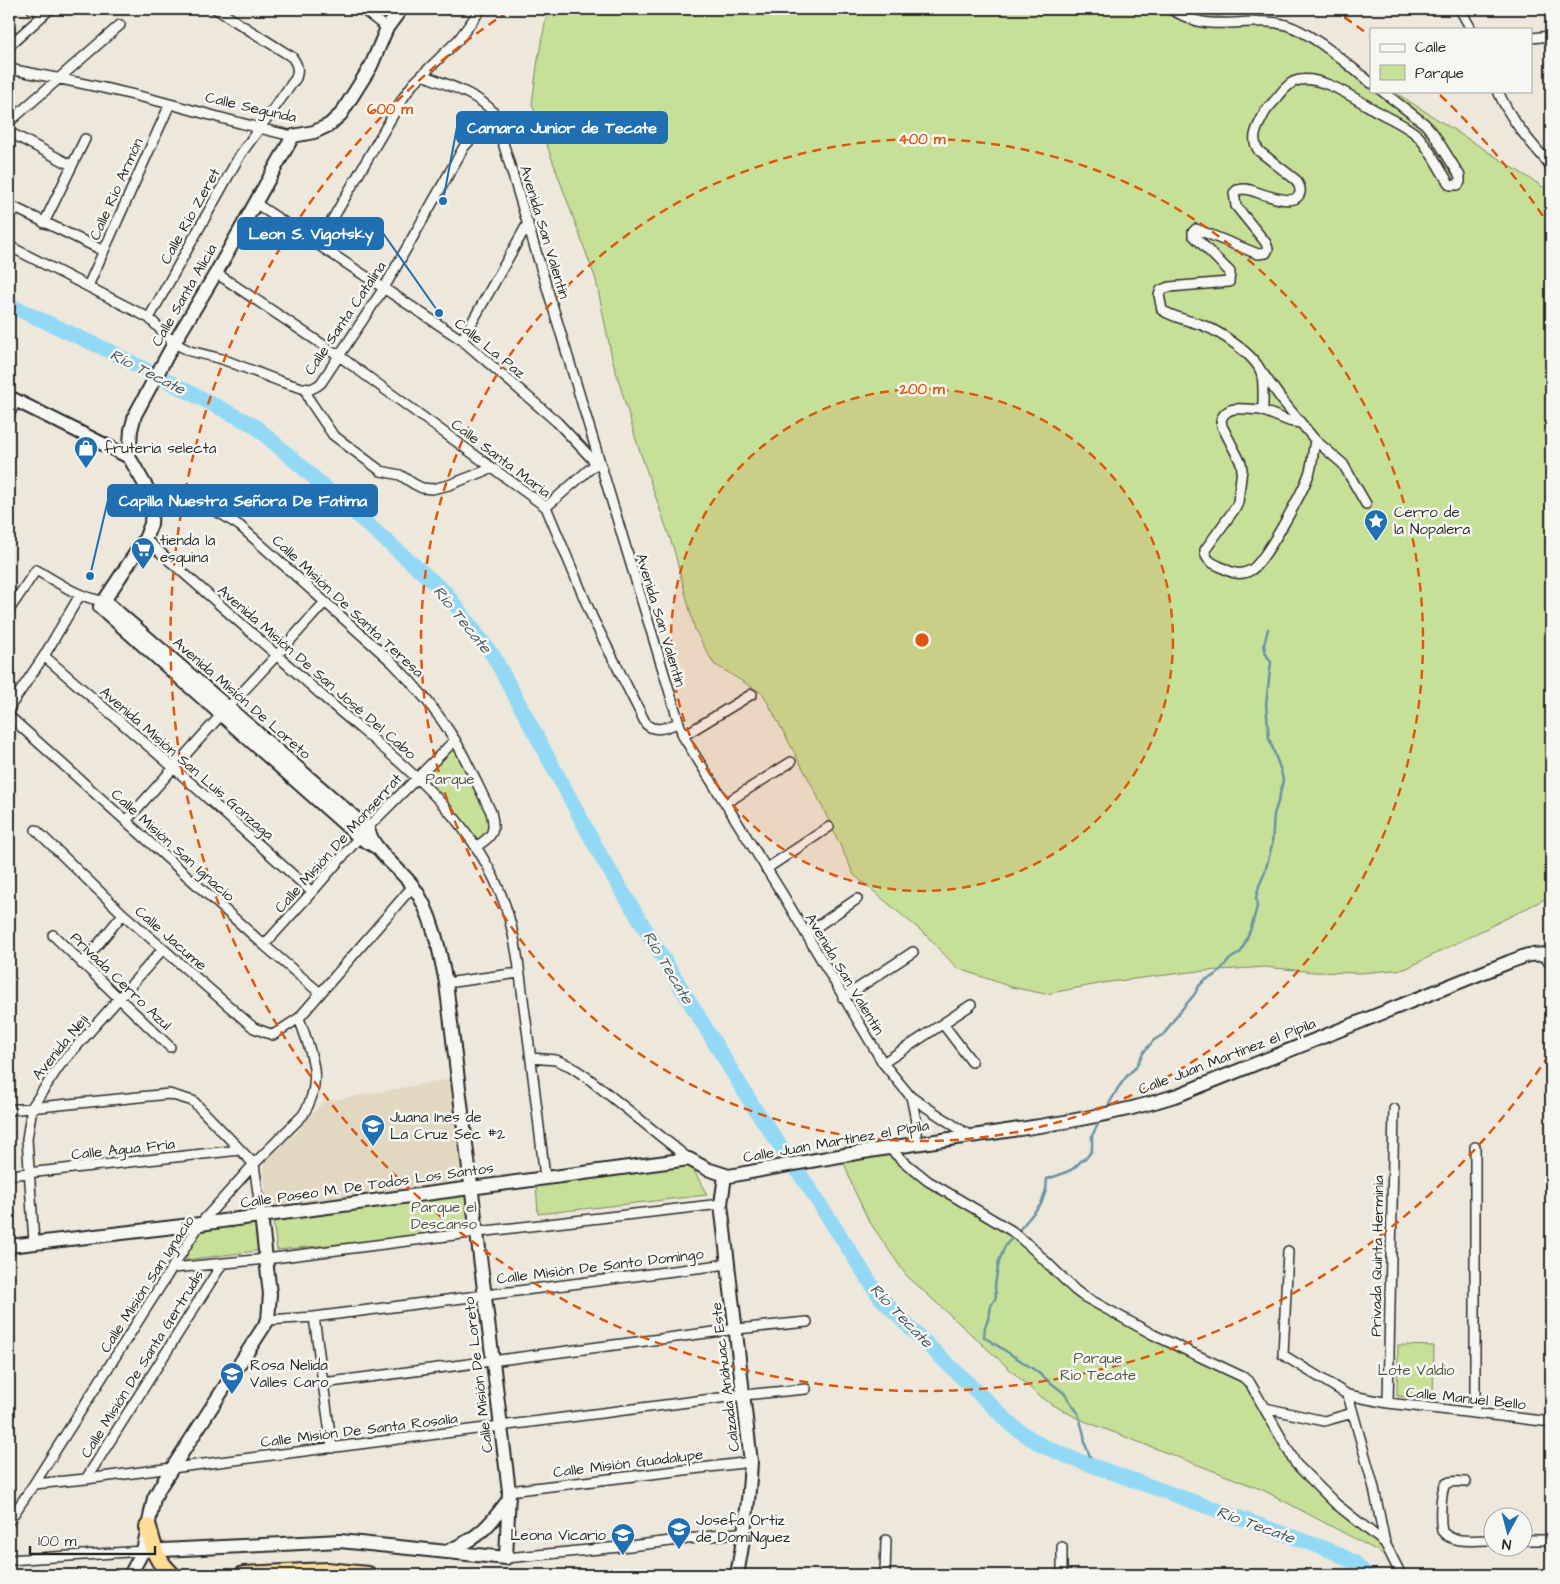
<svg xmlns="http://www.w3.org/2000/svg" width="1560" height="1584" font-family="'Architects Daughter',sans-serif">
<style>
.built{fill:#e2d7c0}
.green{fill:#c7e097;stroke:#798661}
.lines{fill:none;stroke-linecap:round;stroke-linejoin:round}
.stream{stroke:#6993a4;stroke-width:2.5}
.river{stroke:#93d9f5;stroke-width:15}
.street-casing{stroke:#2b2b2b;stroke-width:12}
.secondary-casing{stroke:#2b2b2b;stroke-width:16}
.highway-casing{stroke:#2b2b2b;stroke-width:20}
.street{stroke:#f6f6f2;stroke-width:9}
.secondary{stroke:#f6f6f2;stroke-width:12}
.highway{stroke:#fede96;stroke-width:16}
.ring{fill:none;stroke:#df570e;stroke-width:2.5;stroke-dasharray:9 6}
.labels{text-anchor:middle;stroke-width:5;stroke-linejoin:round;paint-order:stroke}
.street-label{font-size:15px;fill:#2b2b2b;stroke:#f6f6f2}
.poi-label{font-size:15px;fill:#2b2b2b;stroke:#f6f6f2;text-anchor:start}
.park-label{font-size:15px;fill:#525846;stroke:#f6f6f2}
.water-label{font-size:16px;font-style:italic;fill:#45565e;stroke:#f6f6f2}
.centre{fill:#df570e;stroke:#f6f6f2;stroke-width:2.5}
.ring-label{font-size:15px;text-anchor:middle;font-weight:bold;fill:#df570e;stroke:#f6f6f2;stroke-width:5;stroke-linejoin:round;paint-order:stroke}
.leader{fill:none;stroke:#1f6fb2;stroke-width:2}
.callout-dot{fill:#1f6fb2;stroke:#f6f6f2;stroke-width:2}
.callout{fill:#1f6fb2;stroke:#1f6fb2;stroke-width:2}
.callout-label{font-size:16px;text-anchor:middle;font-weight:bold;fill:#fff}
</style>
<rect width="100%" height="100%" fill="#ede8db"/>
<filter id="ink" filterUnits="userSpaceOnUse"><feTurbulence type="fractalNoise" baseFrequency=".02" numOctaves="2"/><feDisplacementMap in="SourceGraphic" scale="10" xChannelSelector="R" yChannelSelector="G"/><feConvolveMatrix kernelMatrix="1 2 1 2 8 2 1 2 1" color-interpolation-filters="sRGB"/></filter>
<g filter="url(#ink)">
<path class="built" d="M457,1078L472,1183L268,1209L263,1160L295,1134L323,1102Z"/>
<path class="green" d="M553,9H1174L1293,29L1371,78V91H1393L1551,192V896L1405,969L1361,973L1315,972L1265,967L1190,972L1109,982L1045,994L1011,987L957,968L926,935L854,875L815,791L763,694L714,664L695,630L674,550L637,443L612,358L596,280L532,104L538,59L546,19Z
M453,739L492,803L497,832L476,843L417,777Z
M895,1147L913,1167L927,1178L1000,1219L1067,1281L1098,1305L1252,1387L1284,1449L1372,1533L1391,1558L1263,1490L1079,1419L1055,1406L1038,1395L906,1275L869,1221L853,1188L842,1156Z
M690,1163L707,1195L538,1214L536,1183Z
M467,1194L469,1231L277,1250L273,1220Z
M262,1220L264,1250L185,1260L199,1229Z
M1398,1345L1434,1346L1433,1399L1397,1396Z"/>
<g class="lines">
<path class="stream" d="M1108,1106L1118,1088L1127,1076L1136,1067L1143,1053L1154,1040L1164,1034L1177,1015L1194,995L1199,986L1205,980L1216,975L1230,959L1241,952L1251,928L1257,907L1256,898L1259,886L1265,872L1272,845L1274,814L1279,799L1283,780L1281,771L1269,738L1268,727L1266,704L1271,662L1266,654L1264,645L1268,629
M1020,1229L1041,1204L1046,1190L1047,1179L1059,1175L1071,1170L1075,1167L1082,1160L1087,1157L1092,1150V1136L1099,1122
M1011,1239L1005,1246L999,1261L995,1285L996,1297L991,1306L989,1317L985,1327L984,1337L1032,1368L1064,1393L1078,1413L1084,1435L1085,1444L1091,1459L1096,1467"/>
<path class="river" d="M9,305L107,350L255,426L446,593L494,657L602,858L755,1109L808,1186L879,1296L910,1328L1015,1428L1041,1445L1071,1458L1332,1551L1355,1563L1367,1575"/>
<g class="street-casing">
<path id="street" d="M32,9L46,12
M362,9L387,28
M1170,9C1180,14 1190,20 1202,22C1229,27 1258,17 1286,25C1313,33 1348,65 1371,83
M1460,9L1471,29
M1531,38L1551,36
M9,46L50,9
M9,69C63,79 117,90 170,104C211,115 252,127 293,136
M422,75C445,84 479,94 494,113L683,736L783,895L883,1063L911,1097L970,1136
M1498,91C1510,120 1531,143 1551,166
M9,122L120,25
M9,132L71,165
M255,203L462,340L557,422L596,463
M9,205L104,251
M44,223L85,139
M318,244L403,98L413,84L459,39L481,9
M9,246L149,318L174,343L190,351L222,359L282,382L302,388L311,389L317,386L321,383L384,288L464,147L494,113
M216,273L338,355L546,507L593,619L646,724C656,733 667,727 678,723
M88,286L170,104
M149,318L240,155L296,78C299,69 297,64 292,57L216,9
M462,340L528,223
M1262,372L1282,400L1315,440L1343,464L1366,504
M305,388L310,401L333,435L381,471L400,475L414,484L422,488L432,489L449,485L493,468
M1261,410L1289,421L1300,423
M9,415L16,401
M1315,440C1313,450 1313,461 1310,471C1305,488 1265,562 1251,570C1239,577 1230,572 1219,566C1211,563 1205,559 1205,550L1236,507L1238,502L1242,469L1241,463L1222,426L1221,420C1227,403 1247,410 1261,410L1263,406C1263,397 1264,379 1261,372C1255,355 1219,331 1202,325C1188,320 1174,318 1162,310L1159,295L1161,290L1169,287L1229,282L1230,272L1193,235V232L1196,229L1258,254L1266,253L1268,249L1266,243L1236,206L1234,193L1237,190C1241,189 1242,189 1246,189C1257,191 1292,208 1299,195C1302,190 1299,185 1296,180L1259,151C1250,139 1257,128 1263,116C1266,109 1272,104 1277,98C1281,93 1286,86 1293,82C1316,71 1354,98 1373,109C1388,118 1407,125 1419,137C1431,151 1440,170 1450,185H1458L1460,182V176L1433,133L1425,124L1382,91
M148,490L195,500L223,515L240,526L392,662C416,686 437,711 455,740C468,763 479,788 491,812C496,831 493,836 477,846
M546,507L599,461
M145,539C206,593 267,646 327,700C397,761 473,814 505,905C516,937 520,973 524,1007C532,1064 538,1120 545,1177
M9,610L36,570C58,582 80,599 105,601
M44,656L174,768L312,892
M9,708L44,656L80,595
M9,716L264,945L320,993
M683,736L752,694
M726,803L791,762
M126,821L221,715L277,655L325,602
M36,830L123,914L254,1028L273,1035L299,1018
M766,869L829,827
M806,934L857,899
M53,935L170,1047
M264,945L312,892L367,828L455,740
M1544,955L1551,966
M82,964L123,914
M446,983L519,973
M843,998L913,952
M943,1024L972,1062
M531,1058L556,1060L570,1066L588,1078L689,1159
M883,1063L971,1005
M911,1097C915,1114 918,1127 915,1144
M9,1110L169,1094L193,1101L254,1164L261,1215
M889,1148L903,1161L928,1181L1012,1231L1031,1247L1075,1290L1083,1296L1154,1335L1243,1377L1250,1383L1296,1464L1336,1504L1385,1543
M9,1175L240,1150
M34,1242L27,1139L32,1107L60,1065L163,949
M1288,1251L1283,1355L1348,1395L1388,1403L1551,1422
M173,1268L266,1259L478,1232L721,1204
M314,1317L332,1448
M268,1320L314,1317L728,1264
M323,1383L737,1329L807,1322
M1348,1395L1374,1488L1385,1543L1401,1575
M1388,1403L1394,1109
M1265,1408L1324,1421L1353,1413
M1475,1412V1147
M86,1479L222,1264
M1466,1482C1460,1482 1451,1480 1446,1484C1440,1489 1440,1522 1442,1531C1452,1545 1477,1539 1492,1540
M34,1484L86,1479L743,1395L806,1389
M509,1491L751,1462
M9,1521L34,1484L200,1224L254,1164L303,1115C325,1081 311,1053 299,1018L413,886
M1522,1540H1551
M506,1558L630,1546L745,1532
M9,1560L143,1551
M885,1575L886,1540
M1062,1575V1547"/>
</g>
<g class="secondary-casing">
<path id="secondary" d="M9,397L129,457
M105,601L367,828C370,835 373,843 378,848C388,862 402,872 412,885C432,911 440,952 446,983L509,1491L506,1558L340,1541L143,1551
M376,847L359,837L100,607L145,539L151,524L152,505L148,490L129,457L131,430L135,415L174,343L216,273L293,136L314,132L329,125L341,114L371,66L387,28L401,9
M725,1176L721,1204L751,1462C749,1500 744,1538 737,1575
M9,1246L200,1224L689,1159L707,1169L729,1176C802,1162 876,1149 950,1139C1026,1128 1104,1119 1178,1095L1509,962L1528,955L1551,954
M448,1551C480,1537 489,1526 509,1499
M130,1575L143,1551L154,1498L160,1487L268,1320L270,1294L261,1215"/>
</g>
<g class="highway-casing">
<path id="highway" d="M148,1527C154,1549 155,1559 172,1575
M243,1575L327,1571L368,1575"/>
</g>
<use href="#street" class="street"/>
<use href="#secondary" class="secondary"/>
<use href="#highway" class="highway"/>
</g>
</g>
<circle cx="922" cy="640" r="251" fill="#df570e" fill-opacity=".12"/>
<g class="ring">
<circle cx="922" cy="640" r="251"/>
<circle cx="922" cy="640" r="501"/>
<path d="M1549 1055A752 752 0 1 1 512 9M1332 9A752 752 0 0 1 1369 35M1440 95A752 752 0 0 1 1549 225"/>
</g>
<defs>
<g id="shop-pin" transform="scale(1.25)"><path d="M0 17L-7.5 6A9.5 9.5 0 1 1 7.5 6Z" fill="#1f6fb2" stroke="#f6f6f2"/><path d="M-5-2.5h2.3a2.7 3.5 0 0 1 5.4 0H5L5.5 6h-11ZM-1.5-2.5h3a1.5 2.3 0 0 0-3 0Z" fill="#fff"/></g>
<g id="sight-pin" transform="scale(1.25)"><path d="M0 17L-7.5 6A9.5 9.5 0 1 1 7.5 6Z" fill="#1f6fb2" stroke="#f6f6f2"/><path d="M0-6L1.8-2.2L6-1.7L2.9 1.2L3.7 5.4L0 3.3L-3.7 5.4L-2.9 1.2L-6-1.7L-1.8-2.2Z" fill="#fff"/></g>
<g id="supermarket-pin" transform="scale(1.25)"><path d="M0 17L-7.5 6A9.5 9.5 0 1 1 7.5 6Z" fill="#1f6fb2" stroke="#f6f6f2"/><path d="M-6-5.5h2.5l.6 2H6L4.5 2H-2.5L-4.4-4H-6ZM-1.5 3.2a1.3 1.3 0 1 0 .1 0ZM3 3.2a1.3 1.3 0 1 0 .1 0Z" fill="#fff"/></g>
<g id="school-pin" transform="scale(1.25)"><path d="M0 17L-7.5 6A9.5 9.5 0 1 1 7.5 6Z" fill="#1f6fb2" stroke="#f6f6f2"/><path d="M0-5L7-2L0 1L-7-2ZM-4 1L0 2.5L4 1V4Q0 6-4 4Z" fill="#fff"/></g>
</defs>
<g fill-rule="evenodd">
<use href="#shop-pin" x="86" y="448"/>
<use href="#sight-pin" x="1376" y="521"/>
<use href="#supermarket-pin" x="143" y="549"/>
<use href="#school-pin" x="373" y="1126"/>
<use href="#school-pin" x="232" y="1374"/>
<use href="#school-pin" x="679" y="1529"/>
<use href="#school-pin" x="623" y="1535"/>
</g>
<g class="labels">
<g class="street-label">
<text transform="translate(251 107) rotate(13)" y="5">Calle Segunda</text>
<text transform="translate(116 189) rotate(-66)" y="5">Calle Río Armón</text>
<text transform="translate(190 216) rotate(-61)" y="5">Calle Río Zeret</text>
<text transform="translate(545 232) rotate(73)" y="5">Avenida San Valentín</text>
<text transform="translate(184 295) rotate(-60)" y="5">Calle Santa Alicia</text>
<text transform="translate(345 318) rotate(-56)" y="5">Calle Santa Catalina</text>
<text transform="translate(490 348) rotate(39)" y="5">Calle La Paz</text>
<text transform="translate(501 458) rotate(37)" y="5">Calle Santa María</text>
<text transform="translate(348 606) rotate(43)" y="5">Calle Misión De Santa Teresa</text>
<text transform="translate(661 620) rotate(73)" y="5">Avenida San Valentín</text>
<text transform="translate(317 672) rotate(41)" y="5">Avenida Misión De San José Del Cabo</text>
<text transform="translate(242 698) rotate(41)" y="5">Avenida Misión De Loreto</text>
<text transform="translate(187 763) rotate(41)" y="5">Avenida Misión San Luis Gonzaga</text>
<text transform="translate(338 843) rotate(-48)" y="5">Calle Misión De Monserrat</text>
<text transform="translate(173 845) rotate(42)" y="5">Calle Misión San Ignacio</text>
<text transform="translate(171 938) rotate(41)" y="5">Calle Jacume</text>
<text transform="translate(845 974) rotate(59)" y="5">Avenida San Valentín</text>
<text transform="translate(121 981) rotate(44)" y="5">Privada Cerro Azul</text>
<text transform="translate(60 1047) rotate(-51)" y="5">Avenida Neji</text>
<text transform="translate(1227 1056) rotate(-21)" y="5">Calle Juan Martínez el Pípila</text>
<text transform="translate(836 1141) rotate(-10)" y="5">Calle Juan Martínez el Pípila</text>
<text transform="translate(123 1149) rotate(-6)" y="5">Calle Agua Fría</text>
<text transform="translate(367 1185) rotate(-8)" y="5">Calle Paseo M. De Todos Los Santos</text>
<text transform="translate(1377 1256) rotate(-89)" y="5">Privada Quinta Herminia</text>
<text transform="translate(600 1266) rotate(-7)" y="5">Calle Misión De Santo Domingo</text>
<text transform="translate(147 1284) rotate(-57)" y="5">Calle Misión San Ignacio</text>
<text transform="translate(142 1364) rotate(-58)" y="5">Calle Misión De Santa Gertrudis</text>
<text transform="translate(478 1375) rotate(-97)" y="5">Calle Misión De Loreto</text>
<text transform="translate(725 1377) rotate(-97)" y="5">Calzada Anáhuac Este</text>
<text transform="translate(1466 1398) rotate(6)" y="5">Calle Manuel Bello</text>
<text transform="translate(359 1430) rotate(-7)" y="5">Calle Misión De Santa Rosalía</text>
<text transform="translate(628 1463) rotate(-7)" y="5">Calle Misión Guadalupe</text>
</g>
<g class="poi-label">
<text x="104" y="453">fruteria selecta</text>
<text x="1394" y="517">Cerro de<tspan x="1394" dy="17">la Nopalera</tspan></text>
<text x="160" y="545">tienda la<tspan x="160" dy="17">esquina</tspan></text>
<text x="390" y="1122">Juana Ines de<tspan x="390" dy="17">La Cruz Sec #2</tspan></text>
<text x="250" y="1370">Rosa Nelida<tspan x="250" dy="17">Valles Caro</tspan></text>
<text x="696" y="1525">Josefa Ortiz<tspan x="696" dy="17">de DomiNguez</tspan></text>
<text x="606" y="1540" text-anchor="end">Leona Vicario</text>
</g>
<g class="park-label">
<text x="450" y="784">Parque</text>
<text x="444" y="1212">Parque el<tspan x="444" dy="17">Descanso</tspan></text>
<text x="1098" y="1363">Parque<tspan x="1098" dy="17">Rio Tecate</tspan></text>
<text x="1416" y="1375">Lote Valdio</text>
</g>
<g class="water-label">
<text transform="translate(148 371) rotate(27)" y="6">Río Tecate</text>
<text transform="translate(463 619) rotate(51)" y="6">Río Tecate</text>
<text transform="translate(669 967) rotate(59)" y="6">Río Tecate</text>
<text transform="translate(902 1315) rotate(46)" y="6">Río Tecate</text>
<text transform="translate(1256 1524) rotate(20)" y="6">Río Tecate</text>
</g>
</g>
<circle cx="922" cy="640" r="8" class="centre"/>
<g class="ring-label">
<text x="390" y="114">600 m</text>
<text x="922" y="144">400 m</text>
<text x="922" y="394">200 m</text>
</g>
<path class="leader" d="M443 201L457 127M439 313L383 233M90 576L108 500"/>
<g class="callout-dot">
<circle cx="443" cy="201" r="5"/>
<circle cx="439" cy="313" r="5"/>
<circle cx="90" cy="576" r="5"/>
</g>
<g class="callout">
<rect x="457" y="112" width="210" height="31" rx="5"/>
<rect x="238" y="218" width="145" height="31" rx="5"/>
<rect x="108" y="485" width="269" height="31" rx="5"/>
</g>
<g class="callout-label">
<text x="562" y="133">Camara Junior de Tecate</text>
<text x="311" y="239">Leon S. Vigotsky</text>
<text x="243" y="506">Capilla Nuestra Señora De Fatima</text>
</g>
<rect width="1560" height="1584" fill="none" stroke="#f6f6f2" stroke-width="30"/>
<rect x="15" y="15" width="1530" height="1554" fill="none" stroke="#2b2b2b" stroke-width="2" filter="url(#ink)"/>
<rect x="1370" y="28" width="162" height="65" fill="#f6f6f2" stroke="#a5a5a2"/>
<rect x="1380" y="44" width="25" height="8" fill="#f6f6f2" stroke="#a5a5a2"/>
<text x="1415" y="52" font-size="15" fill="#2b2b2b">Calle</text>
<rect x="1380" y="65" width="25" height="15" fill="#c7e097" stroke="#a5a5a2"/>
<text x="1415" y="78" font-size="15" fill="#2b2b2b">Parque</text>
<g transform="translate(1508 1532) rotate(187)"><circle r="24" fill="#f6f6f2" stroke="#a5a5a2"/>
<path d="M0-4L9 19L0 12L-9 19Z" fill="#1f6fb2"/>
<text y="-8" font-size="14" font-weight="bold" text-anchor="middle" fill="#2b2b2b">N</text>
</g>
<path d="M30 1546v8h125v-8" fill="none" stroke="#2b2b2b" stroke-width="2.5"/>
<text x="38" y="1546" font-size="15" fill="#2b2b2b" stroke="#f6f6f2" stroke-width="4" paint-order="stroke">100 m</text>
</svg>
